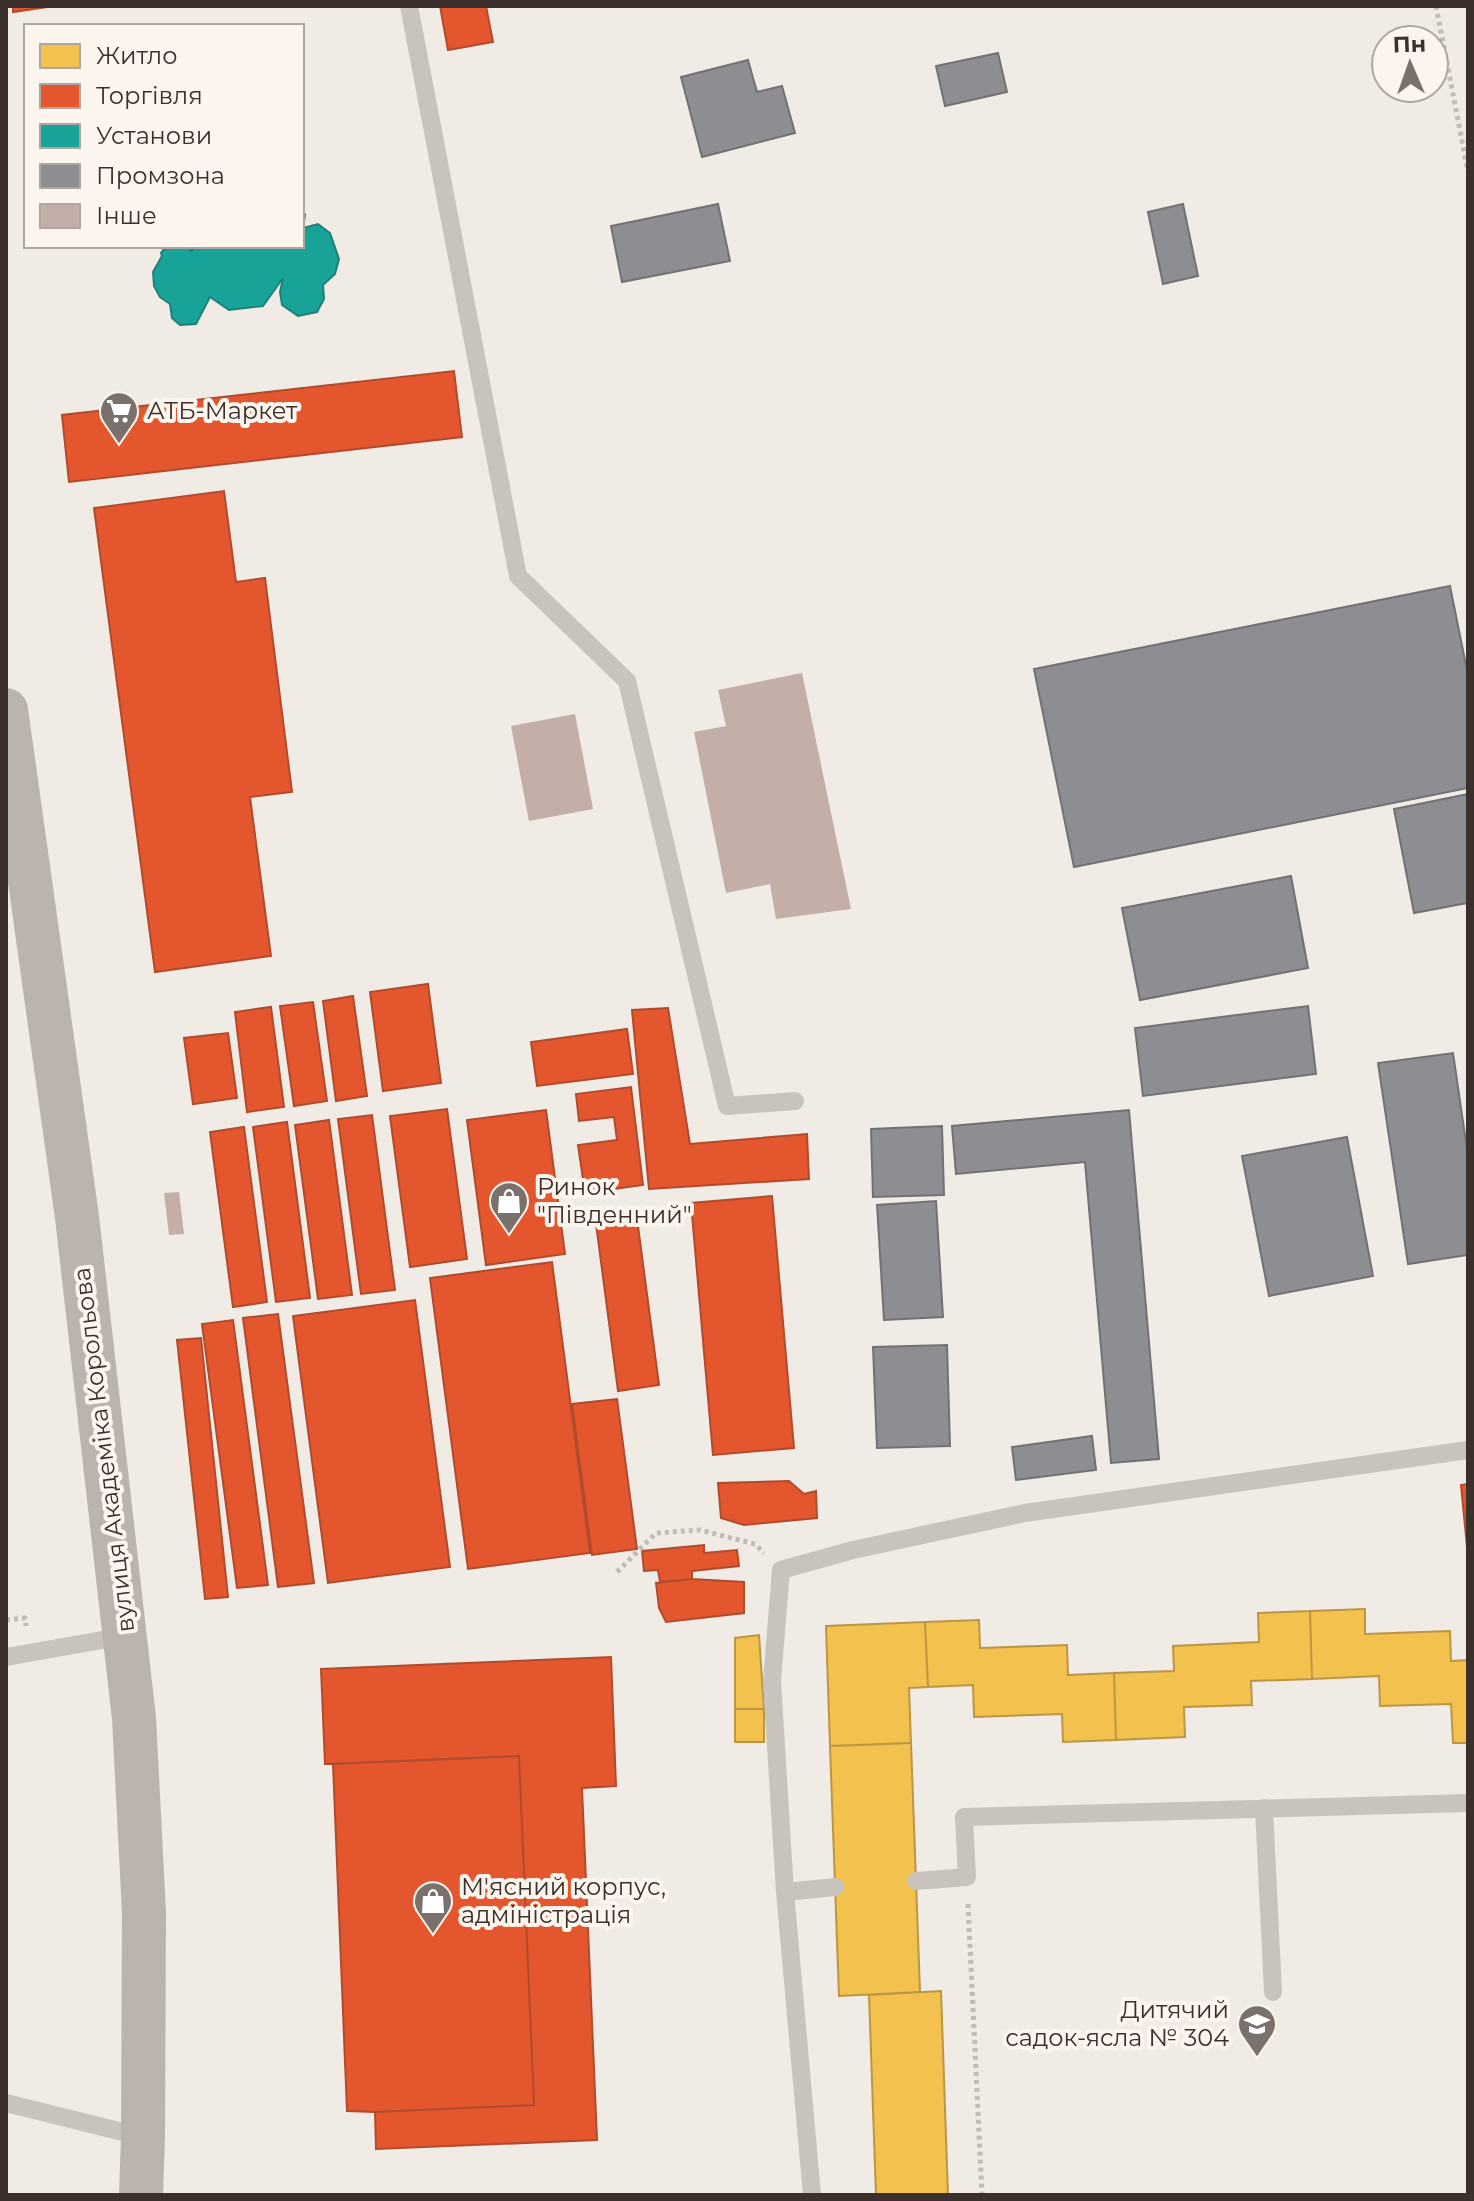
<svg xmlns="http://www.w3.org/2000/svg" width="1474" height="2201" font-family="Montserrat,sans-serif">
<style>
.homes{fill:#f2c14e;stroke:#bb9644;stroke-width:2}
.shops{fill:#e4572e;stroke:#b14b2d;stroke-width:2}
.public{fill:#17a398;stroke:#228077;stroke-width:2}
.industry{fill:#8d8d92;stroke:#747173;stroke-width:2}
.building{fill:#c3afa7}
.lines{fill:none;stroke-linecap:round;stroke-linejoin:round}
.path{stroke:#c2bbb6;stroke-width:5;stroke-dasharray:4 4;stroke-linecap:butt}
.lane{stroke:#c9c3be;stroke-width:18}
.secondary{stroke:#bab3ae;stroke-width:44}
.labels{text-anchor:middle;stroke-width:8;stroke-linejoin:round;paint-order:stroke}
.poi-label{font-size:24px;fill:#3b302b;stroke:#fbf5ee;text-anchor:start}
.street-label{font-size:24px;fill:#3b302b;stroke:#fbf5ee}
</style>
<rect width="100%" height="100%" fill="#f0ebe5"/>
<path class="homes" d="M1365,1609V1634L1450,1631L1451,1661L1468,1660V1743H1453L1451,1704L1380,1706L1379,1676L1312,1679L1310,1611Z
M1310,1611L1312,1679L1251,1681L1252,1705L1184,1707L1185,1737L1116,1740L1114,1673L1174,1671L1173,1646L1259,1642L1258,1613Z
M979,1620L980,1648L1067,1645L1068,1675L1114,1673L1116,1740L1063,1742L1062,1714L974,1717L973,1685L928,1687L925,1622Z
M925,1622L928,1687L909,1688L911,1743L830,1746L826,1626Z
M759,1635L764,1709H735V1638Z
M735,1709H764V1742H735Z
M911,1743L920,1992L839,1996L830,1746Z
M941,1991L948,2195H876L869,1995Z"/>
<path class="shops" d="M13,6H54L13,12Z
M440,6H486L493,42L448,50Z
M454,371L462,437L69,482L62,415Z
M224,491L236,582L265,578L292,792L250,797L271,956L155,972L94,508Z
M428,984L441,1083L383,1091L370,992Z
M353,996L367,1096L336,1101L323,1001Z
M313,1002L327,1101L294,1106L280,1006Z
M271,1007L284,1107L247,1112L235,1012Z
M668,1008L690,1144L807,1134L809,1179L649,1189L632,1010Z
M627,1029L633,1074L537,1086L531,1042Z
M228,1033L237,1098L193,1104L184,1038Z
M631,1087L643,1185L585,1193L578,1145L617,1140L614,1117L579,1121L576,1094Z
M447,1109L467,1259L410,1267L390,1116Z
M546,1110L565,1254L486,1265L467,1120Z
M372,1115L395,1290L361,1294L338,1119Z
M329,1120L352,1295L318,1299L295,1125Z
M287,1122L310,1298L276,1302L253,1127Z
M244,1127L267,1302L233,1307L210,1132Z
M772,1196L794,1448L713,1455L691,1203Z
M636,1211L659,1385L618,1391L595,1216Z
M552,1262L590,1553L468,1569L430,1278Z
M415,1300L450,1567L328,1583L293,1316Z
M278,1314L314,1583L278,1587L243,1318Z
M233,1320L268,1585L237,1588L202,1324Z
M201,1338L228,1597L205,1599L177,1340Z
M617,1399L637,1549L592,1555L572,1404Z
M789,1481L804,1494L816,1491L817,1518L744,1525L721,1518L718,1483Z
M1468,1484V1557L1461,1485Z
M704,1545V1553L737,1550L739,1566L692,1571V1579L660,1582L658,1570L644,1571L642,1551Z
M692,1579L744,1582V1613L666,1622L659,1608L656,1583Z
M611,1657L616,1786L582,1788L597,2140L376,2149L375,2112L534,2105L519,1756L325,1764L321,1669Z
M519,1756L534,2105L375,2112L347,2111L333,1764Z"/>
<path class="public" d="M302,209L305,215L303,228L318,224L330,233L339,259L335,274L323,285L324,299L317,312L298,316L282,305L280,292L283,278L263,306L229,310L210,297L196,324L180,325L172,318L170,304L160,297L154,286L153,272L162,256L161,253L164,249L168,248L166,246H188L191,251L196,246H302Z"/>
<path class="industry" d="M998,53L1007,92L945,106L936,66Z
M748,60L757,92L782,86L795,133L702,157L681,77Z
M718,204L730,261L622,282L611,226Z
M1183,204L1198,276L1163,284L1148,212Z
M1450,586L1468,675V788L1074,867L1034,669Z
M1468,794V903L1414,913L1394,809Z
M1291,876L1308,968L1140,1000L1122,908Z
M1308,1006L1316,1074L1143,1096L1135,1028Z
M1453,1053L1468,1156V1255L1408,1264L1378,1063Z
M1129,1110L1159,1459L1111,1463L1085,1162L956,1174L952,1126Z
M942,1126L944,1195L873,1197L871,1129Z
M1347,1137L1373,1276L1269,1296L1242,1156Z
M936,1201L943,1317L884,1320L877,1205Z
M947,1345L950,1446L877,1448L873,1347Z
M1092,1436L1096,1470L1016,1480L1012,1447Z"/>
<path class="building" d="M802,673L851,909L776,919L770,884L726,893L694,732L726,726L718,690Z
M575,714L593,809L529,821L511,726Z
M179,1192L184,1234L169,1235L164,1193Z"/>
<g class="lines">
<path class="path" d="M1436,6L1468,172
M617,1572L656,1533L700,1530L755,1544L764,1553
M6,1620L25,1618L26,1626
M968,1904L982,2195"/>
<path class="lane" d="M409,6L518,576L627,681L727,1106L795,1101
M6,1657L125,1636
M1264,1808L1273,1992
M916,1881L967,1877L964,1817L1468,1803
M785,1892L835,1887
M6,2103L143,2137
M812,2195L785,1892L772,1681L781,1570L853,1550L1025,1513L1468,1450"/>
<path class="secondary" d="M6,710L77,1217L134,1718L144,1913L143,2137L141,2195"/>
</g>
<defs>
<g id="supermarket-pin" transform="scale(2)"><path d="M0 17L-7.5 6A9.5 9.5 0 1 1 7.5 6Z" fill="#7a716c" stroke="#fbf5ee"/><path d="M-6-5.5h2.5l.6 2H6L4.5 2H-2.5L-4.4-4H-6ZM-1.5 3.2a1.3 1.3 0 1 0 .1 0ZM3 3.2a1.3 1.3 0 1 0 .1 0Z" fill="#fff"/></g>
<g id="shop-pin" transform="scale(2)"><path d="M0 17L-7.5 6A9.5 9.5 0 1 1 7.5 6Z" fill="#7a716c" stroke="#fbf5ee"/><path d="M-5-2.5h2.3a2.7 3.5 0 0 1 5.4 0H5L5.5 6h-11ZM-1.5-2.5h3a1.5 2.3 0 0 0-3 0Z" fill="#fff"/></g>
<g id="school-pin" transform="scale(2)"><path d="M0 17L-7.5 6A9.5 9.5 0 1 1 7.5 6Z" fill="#7a716c" stroke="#fbf5ee"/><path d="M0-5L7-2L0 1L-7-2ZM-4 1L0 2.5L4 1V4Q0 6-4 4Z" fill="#fff"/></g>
</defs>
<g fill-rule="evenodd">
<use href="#supermarket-pin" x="119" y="411"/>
<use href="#shop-pin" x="509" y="1201"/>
<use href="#shop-pin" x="433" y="1901"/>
<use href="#school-pin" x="1257" y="2024"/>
</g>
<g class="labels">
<g class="poi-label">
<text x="147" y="419">АТБ-Маркет</text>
<text x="537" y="1195">Ринок<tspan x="537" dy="28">"Південний"</tspan></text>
<text x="461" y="1895">М'ясний корпус,<tspan x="461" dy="28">адміністрація</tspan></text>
<text x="1229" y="2018" text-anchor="end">Дитячий<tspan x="1229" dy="28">садок-ясла № 304</tspan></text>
</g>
<g class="street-label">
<text transform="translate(104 1450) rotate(-97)" y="8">вулиця Академіка Корольова</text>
</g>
</g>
<rect width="1474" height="2201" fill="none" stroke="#3b302b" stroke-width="16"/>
<rect x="24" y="24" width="280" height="224" fill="#fbf5ee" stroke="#aea6a0" stroke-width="2"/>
<rect x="40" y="44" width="40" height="24" fill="#f2c14e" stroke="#aea6a0" stroke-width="2"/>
<text x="96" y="64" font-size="24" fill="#3b302b">Житло</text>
<rect x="40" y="84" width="40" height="24" fill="#e4572e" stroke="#aea6a0" stroke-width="2"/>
<text x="96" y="104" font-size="24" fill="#3b302b">Торгівля</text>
<rect x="40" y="124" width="40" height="24" fill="#17a398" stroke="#aea6a0" stroke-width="2"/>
<text x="96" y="144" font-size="24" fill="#3b302b">Установи</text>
<rect x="40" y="164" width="40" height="24" fill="#8d8d92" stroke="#aea6a0" stroke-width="2"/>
<text x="96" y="184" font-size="24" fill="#3b302b">Промзона</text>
<rect x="40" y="204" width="40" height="24" fill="#c3afa7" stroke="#aea6a0" stroke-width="2"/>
<text x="96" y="224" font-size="24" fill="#3b302b">Інше</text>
<g transform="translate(1410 64) rotate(358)"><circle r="38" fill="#fbf5ee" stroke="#aea6a0" stroke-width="2"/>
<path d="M0-6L14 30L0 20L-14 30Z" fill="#7a716c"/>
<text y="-12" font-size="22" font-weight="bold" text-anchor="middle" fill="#3b302b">Пн</text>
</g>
</svg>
